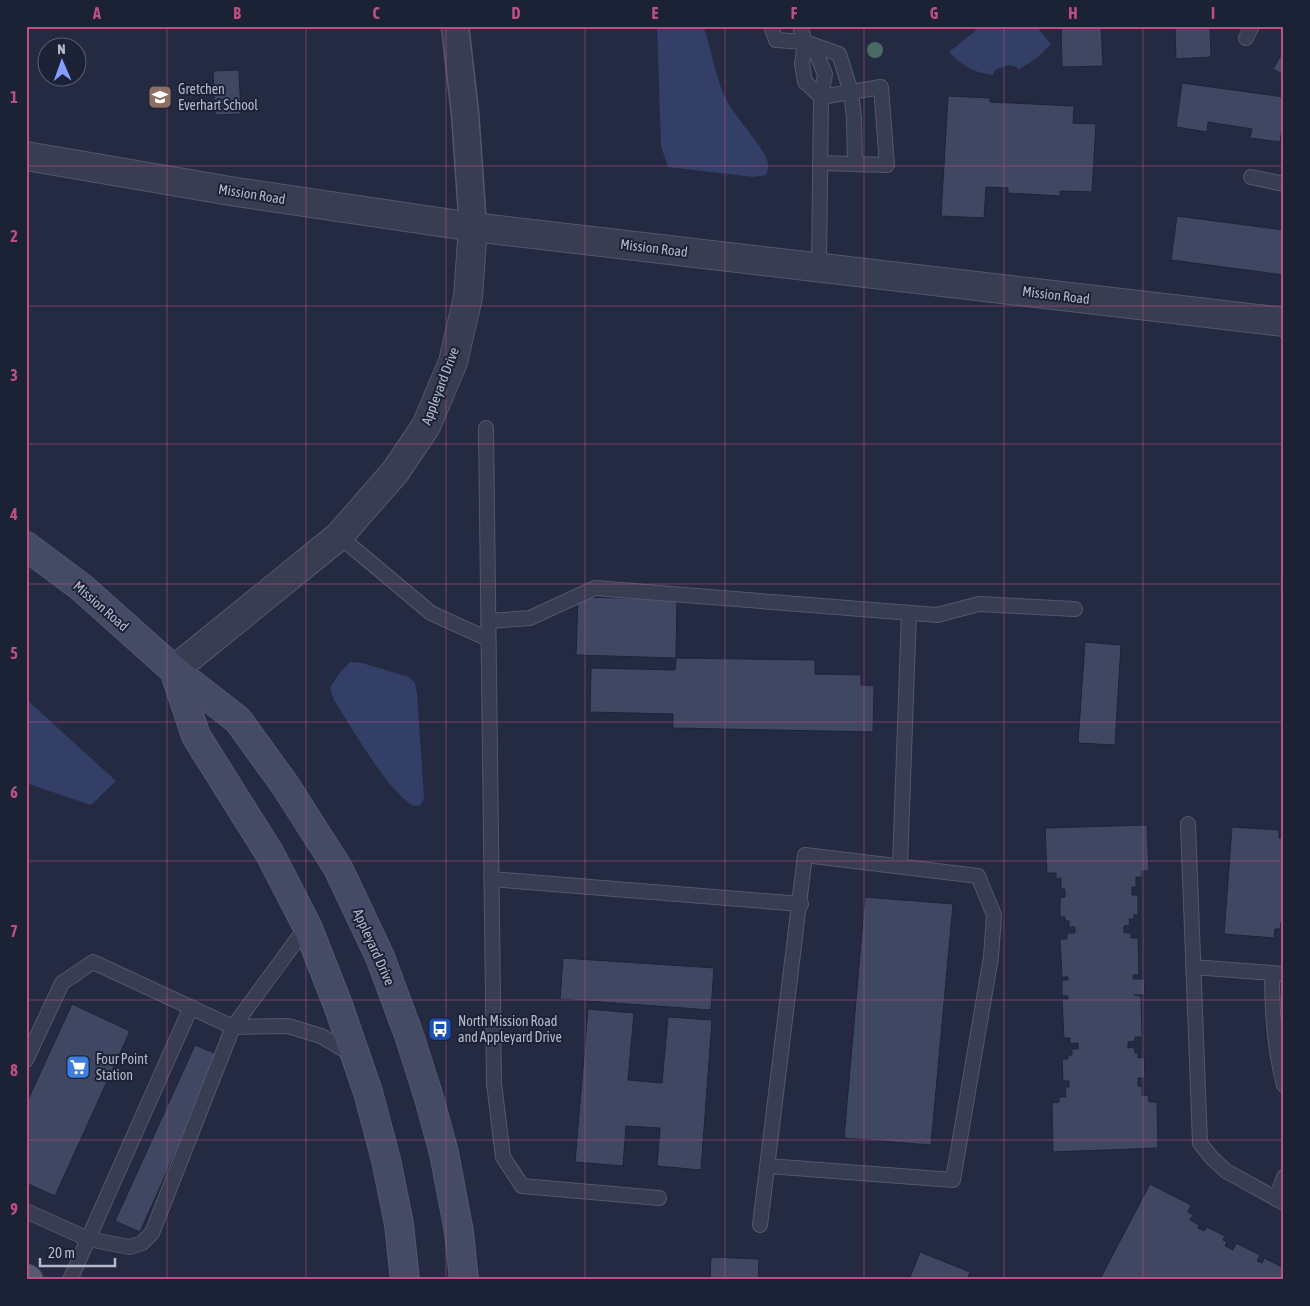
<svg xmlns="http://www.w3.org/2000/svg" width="1310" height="1306" font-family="'Asap Condensed',sans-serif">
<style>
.water{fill:#343f68}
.building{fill:#3f4762;stroke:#1e2438}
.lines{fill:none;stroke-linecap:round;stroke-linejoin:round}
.service-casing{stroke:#52586c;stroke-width:16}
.minor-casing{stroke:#52586c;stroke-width:29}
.tertiary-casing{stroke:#52586c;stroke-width:30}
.secondary-casing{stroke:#52586c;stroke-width:30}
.primary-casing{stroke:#41465a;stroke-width:30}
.service{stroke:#383d51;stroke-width:14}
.minor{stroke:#383d51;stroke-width:26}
.tertiary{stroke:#383d51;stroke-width:28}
.secondary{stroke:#454b65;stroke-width:28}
.primary{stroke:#555c71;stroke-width:28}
.tree{fill:#4a6a64}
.grid{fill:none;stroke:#bd5083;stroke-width:1;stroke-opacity:0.55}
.labels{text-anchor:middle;stroke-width:4;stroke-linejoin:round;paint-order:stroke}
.poi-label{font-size:14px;fill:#b4b9cc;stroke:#1c2236;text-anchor:start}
.street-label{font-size:14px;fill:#b4b9cc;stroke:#1c2236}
.neatline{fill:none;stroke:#bd5083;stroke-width:2}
.grid-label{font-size:16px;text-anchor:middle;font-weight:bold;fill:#bd5083}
</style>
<rect width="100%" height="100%" fill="#232a42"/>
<path class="water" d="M657,26H703C712,50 716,82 728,103C736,118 766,149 768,164C769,167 767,172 766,175L754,177L668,167L661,146Z
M978,26H1036L1051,44L1038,57L1018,70L1017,67L1008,65L995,70L993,75C974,73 961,65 949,52L974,32Z
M350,662L362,663L409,677L415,683L417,694L424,799L420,805L414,806C387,791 352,728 334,700L330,688L338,675Z
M26,699L116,781L91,805L26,783Z"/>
<path class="building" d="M1061,26H1101L1103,66L1062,67Z
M1175,26H1210L1211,57L1176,59Z
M1284,50V75L1273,69Z
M239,70L241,114L215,115L213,71Z
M1182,83L1284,97V115L1280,142L1250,138L1252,129L1208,122L1207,132L1176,127Z
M948,96L990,98V102L1074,106L1073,123L1096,124L1092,192L1060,191V196L1008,193V188L986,187L984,218L941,216Z
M1177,216L1284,230V275L1171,260Z
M578,597L677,599L676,658L576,655Z
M1085,642L1121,645L1115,745L1078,743Z
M676,658L815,660V674L861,675V685L874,686L873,732L673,728V714L590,712L591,668L675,670Z
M1147,825L1149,871H1142V877H1136V887H1132V895H1138V915H1134V919H1129L1130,925L1124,926V933H1131V938H1138L1139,975H1133V979H1144L1145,995H1134L1141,996L1142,1037H1135V1041L1128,1042V1048L1134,1047L1135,1053H1138V1058L1144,1057L1145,1078H1138V1086H1142V1096L1148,1095L1149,1102H1157L1158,1148L1053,1152L1052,1103L1059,1102V1097H1066L1065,1087H1069V1081H1063L1062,1059H1068V1055H1072V1049H1078V1043L1070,1044V1038H1064L1062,999H1068V996H1062V980H1068V977H1062L1060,939H1067V933H1075V927H1069V921H1065V917H1060V898L1065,897V889H1061V878L1056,879V873H1047L1045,828Z
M1232,827L1279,830V838H1284V922H1281L1280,929H1275L1274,938L1224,934Z
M865,897L953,904L931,1145L844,1138Z
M563,958L714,968L711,1010L560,999Z
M72,1004L130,1031L55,1196L26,1183V1104Z
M588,1009L634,1013L628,1080L662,1083L668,1017L712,1020L701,1170L657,1166L660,1128L626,1126L623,1166L575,1162Z
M195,1045L219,1055L140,1232L115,1221Z
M1150,1184L1191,1205L1188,1212L1193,1215L1190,1220L1199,1225L1198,1228L1204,1231L1207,1227L1225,1236L1223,1240L1227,1242L1225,1246L1233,1250L1236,1243L1260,1255L1257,1261L1262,1263L1264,1258L1284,1268V1280L1100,1279Z
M920,1252L970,1272L967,1280H909Z
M711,1257L759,1259L758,1280H710Z"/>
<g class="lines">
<g class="service-casing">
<path id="service" d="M771,26L776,40L805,42L839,54L851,92L854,118L855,164
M800,26L805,42L802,64L805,82L821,97
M1246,38L1252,26
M805,42L816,53L825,74L821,97L819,267
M820,163L887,165L881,87L821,97
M1251,177L1284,184
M486,428L494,1083L503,1157L522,1186L659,1198
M339,536L431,613L488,639
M488,621L530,618L595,588L937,615L979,604L1075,609
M1188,824L1200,1143L1211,1157L1226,1171L1284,1203
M900,866L909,613
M491,879L801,904
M1193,967L1284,974
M1272,973C1272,1011 1274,1048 1284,1085
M26,1060L62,983L93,962L233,1027L288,1026L321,1036L353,1055
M1276,1199L1284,1177
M26,1211L88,1239L130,1247L142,1243L152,1233L233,1027L307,926
M760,1225L805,855L978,876L994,915L991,957L953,1180L768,1166
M70,1280L191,1007"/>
</g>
<g class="minor-casing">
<path id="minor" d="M455,26L465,113L473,227"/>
</g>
<g class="tertiary-casing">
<path id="tertiary" d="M26,156L236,192L473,227L1284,322
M174,670L339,536L395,472L426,426L453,362L468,297L473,227"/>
</g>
<g class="secondary-casing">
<path id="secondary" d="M26,546L81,587L174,670L238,720L285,785L338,868L380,957L409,1035L429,1098L444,1153L459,1232L464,1280
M174,670L196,736L270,854L307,926L338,1005L368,1092L386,1160L399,1224L405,1280"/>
</g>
<g class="primary-casing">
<path id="primary" d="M26,1278L29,1280"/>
</g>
<use href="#service" class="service"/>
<use href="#minor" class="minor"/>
<use href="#tertiary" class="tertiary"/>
<use href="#secondary" class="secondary"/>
<use href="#primary" class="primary"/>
</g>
<circle class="tree" cx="875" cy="50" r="8"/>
<path class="grid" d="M167,26V1280M306,26V1280M446,26V1280M585,26V1280M725,26V1280M864,26V1280M1004,26V1280M1143,26V1280M26,166H1284M26,306H1284M26,444H1284M26,584H1284M26,722H1284M26,861H1284M26,1000H1284M26,1140H1284"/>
<defs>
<g id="school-square" transform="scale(1.25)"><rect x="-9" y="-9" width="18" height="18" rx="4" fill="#8d6e63" stroke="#1c2236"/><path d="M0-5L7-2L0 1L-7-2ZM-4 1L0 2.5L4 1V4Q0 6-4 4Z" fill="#fff"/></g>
<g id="bus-square" transform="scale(1.25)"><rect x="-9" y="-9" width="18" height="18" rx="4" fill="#1a4fb4" stroke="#1c2236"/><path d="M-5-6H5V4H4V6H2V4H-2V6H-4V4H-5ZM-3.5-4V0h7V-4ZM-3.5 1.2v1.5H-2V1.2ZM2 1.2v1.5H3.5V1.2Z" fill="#fff"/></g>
<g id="supermarket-square" transform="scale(1.25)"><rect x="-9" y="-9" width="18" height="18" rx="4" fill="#3f7fe0" stroke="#1c2236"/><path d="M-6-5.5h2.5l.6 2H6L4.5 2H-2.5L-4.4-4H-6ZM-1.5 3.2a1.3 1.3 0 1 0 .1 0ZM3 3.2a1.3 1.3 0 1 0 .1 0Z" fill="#fff"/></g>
</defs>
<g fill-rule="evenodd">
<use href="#school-square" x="160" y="97"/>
<use href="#bus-square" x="440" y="1029"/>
<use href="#supermarket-square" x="78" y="1067"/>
</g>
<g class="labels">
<g class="poi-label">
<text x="178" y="94">Gretchen<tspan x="178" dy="16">Everhart School</tspan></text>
<text x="458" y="1026">North Mission Road<tspan x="458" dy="16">and Appleyard Drive</tspan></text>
<text x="96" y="1064">Four Point<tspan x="96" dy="16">Station</tspan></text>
</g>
<g class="street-label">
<text transform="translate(252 194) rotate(9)" y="5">Mission Road</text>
<text transform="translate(654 248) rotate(7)" y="5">Mission Road</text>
<text transform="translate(1056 295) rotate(7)" y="5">Mission Road</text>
<text transform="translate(440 386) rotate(-69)" y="5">Appleyard Drive</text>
<text transform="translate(101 606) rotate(41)" y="5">Mission Road</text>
<text transform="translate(374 947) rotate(66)" y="5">Appleyard Drive</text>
</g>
</g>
<rect width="1310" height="1306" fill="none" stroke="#1c2236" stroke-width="55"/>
<g transform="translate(62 62) rotate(358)"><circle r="24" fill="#1c2236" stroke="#595e72"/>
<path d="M0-4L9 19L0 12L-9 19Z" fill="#869dff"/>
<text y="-8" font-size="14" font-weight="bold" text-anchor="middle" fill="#b4b9cc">N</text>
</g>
<path d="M40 1258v8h75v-8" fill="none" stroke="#b4b9cc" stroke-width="2.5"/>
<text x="48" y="1258" font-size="15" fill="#b4b9cc" stroke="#1c2236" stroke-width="4" paint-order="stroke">20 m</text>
<rect x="28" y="28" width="1254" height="1250" class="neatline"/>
<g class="grid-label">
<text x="97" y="19">A</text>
<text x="237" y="19">B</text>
<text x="376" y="19">C</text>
<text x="516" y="19">D</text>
<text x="655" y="19">E</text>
<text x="794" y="19">F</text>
<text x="934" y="19">G</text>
<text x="1073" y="19">H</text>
<text x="1213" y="19">I</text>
<text x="14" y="103">1</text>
<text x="14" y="242">2</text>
<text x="14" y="381">3</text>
<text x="14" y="520">4</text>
<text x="14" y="659">5</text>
<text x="14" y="798">6</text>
<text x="14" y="937">7</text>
<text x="14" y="1076">8</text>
<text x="14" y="1215">9</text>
</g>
</svg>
